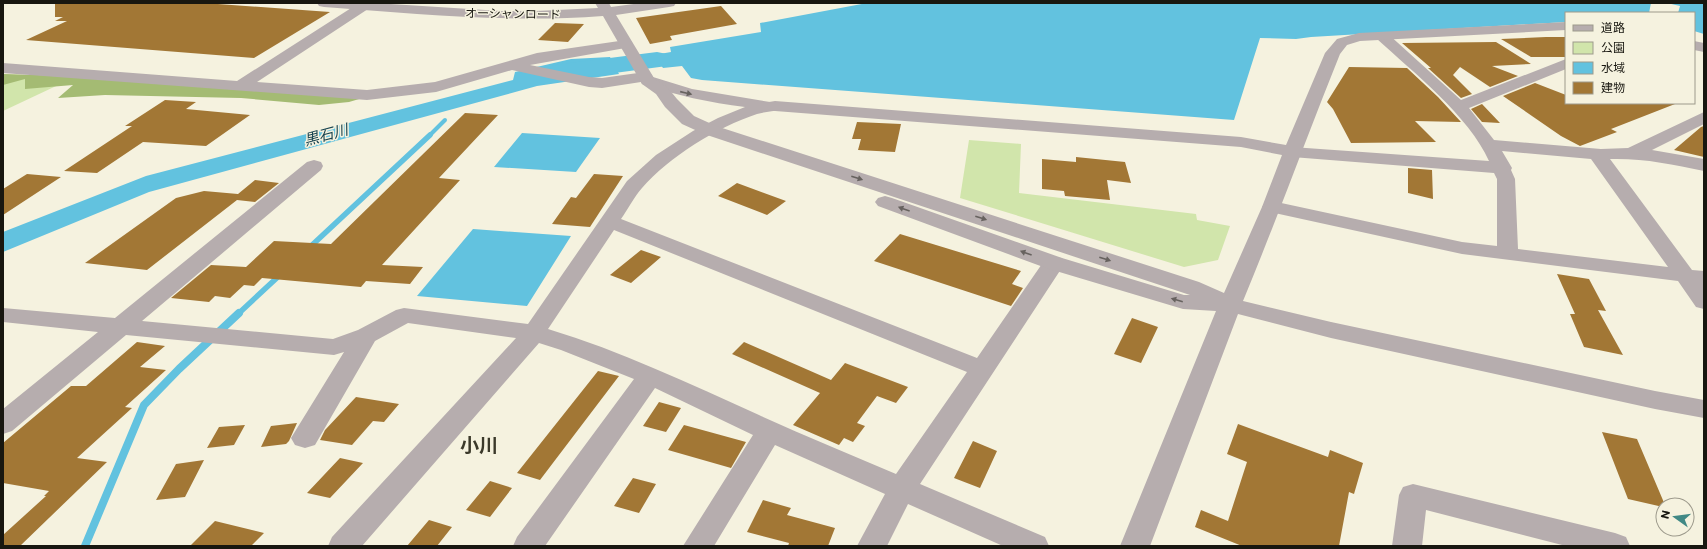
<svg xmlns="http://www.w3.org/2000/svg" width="1707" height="549" font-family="Commissioner,'Noto Sans JP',sans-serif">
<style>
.green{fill:#d1e5ab}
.forest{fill:#a4bb73}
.water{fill:#62c2df}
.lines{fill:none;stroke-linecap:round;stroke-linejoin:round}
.stream-far2{stroke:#62c2df;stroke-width:4}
.stream-far1{stroke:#62c2df;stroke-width:5.5}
.stream{stroke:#62c2df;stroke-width:8}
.river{fill:#62c2df;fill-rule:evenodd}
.building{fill:#a27735}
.minor{fill:#b6adae;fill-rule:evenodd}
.tertiary{fill:#b6adae;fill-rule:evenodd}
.oneway{fill:#67625f}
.labels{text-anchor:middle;stroke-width:3;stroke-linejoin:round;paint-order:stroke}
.far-street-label{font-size:12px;fill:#181710;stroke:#f5f2df}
.water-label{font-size:15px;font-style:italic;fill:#17434f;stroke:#f5f2df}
.near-quarter-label{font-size:19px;font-weight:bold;fill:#3b392a;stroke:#f5f2df}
</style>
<rect width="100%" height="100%" fill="#f5f2df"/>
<path class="green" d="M3,74L71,79L3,111Z
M969,140L1021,144L1019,193L1196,214L1197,220L1230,226L1218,260L1184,267L960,198Z"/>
<path class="forest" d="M3,74L106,77L366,97L349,102L319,105L241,98L105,95L58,98L73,85L25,89V79L3,85Z"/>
<path class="water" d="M867,3H1651L1649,13H1566V22L1311,37L1296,39L1260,38L1234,120L702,80L691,78L682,66L663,68L654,55L671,52L670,47L761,32L760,23Z
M1667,3H1704V34L1694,31V13H1678L1680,6Z
M610,57L619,74L537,86L149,192L3,252V232L146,176L513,80L515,72L571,59Z
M522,133L600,138L576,172L494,167Z
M473,229L571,236L527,306L417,296Z"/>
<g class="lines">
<path class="stream-far2" d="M429,136L445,120"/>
<path class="stream-far1" d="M310,247L430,135
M238,314L281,274"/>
<path class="stream" d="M85,546L144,405L179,369L239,313"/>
<path class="river" d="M657,52L667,54L670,60L667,66L562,80L552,78L548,72L552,66L562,64Z"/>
</g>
<path class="building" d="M55,3H204L330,12L254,58L26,40L67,21H55L63,17H55Z
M721,6L737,24L670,36L672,40L650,44L636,18Z
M555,23L584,24L568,42L538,40Z
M1546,37H1566V57H1531L1501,39Z
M1496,42L1531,64L1492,66L1518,76L1490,87L1460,67L1453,75L1472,94L1461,98L1428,68H1431L1402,43Z
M1349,67L1407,68L1438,97L1461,122L1415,121L1436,142L1351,143L1333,109L1327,102Z
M1535,83L1566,95V103H1675V104L1611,129L1617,132L1580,146L1561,136L1503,96Z
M165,100L196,102L186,109L250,115L206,146L143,142L97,173L64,171L132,126H125Z
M1482,104L1500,123L1482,122L1471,109Z
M465,113L498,115L439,178L460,180L382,265L423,267L410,284L366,281L361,287L262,278L254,286L244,285L230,298L215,296L209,302L171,298L211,265L246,267L274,241L331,244Z
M857,122L901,124L895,152L858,150L861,139H852Z
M1704,126V157L1674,150L1701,127Z
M1076,157L1125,162L1131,183L1107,180L1110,200L1065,196L1064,191L1042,189V159L1076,162Z
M1408,168L1432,170L1433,199L1408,193Z
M27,174L61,177L3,215V189Z
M594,174L623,176L590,227L552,224L571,197L576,198Z
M255,180L279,183L255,202L237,200L147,270L85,263L176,198L204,191L238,194Z
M737,183L786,201L767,215L718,196Z
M900,234L1021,271L1012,284L1023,288L1011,306L874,261Z
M641,250L661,257L631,283L610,275Z
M1557,274L1589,279L1606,311L1598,310L1623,355L1584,347L1570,314H1575Z
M1132,318L1158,327L1141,363L1114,354Z
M137,342L165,346L140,367L166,370L125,407L132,408L77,458L107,462L20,546H3V535L46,496H44L49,491L3,483V443L71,386H86Z
M744,342L831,380L845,363L908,387L896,403L877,396L857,423L865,426L853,442L844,438L839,445L793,425L820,393L732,354Z
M598,371L619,376L540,480L517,473Z
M356,397L399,404L384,422L373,421L352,445L320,440L325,430Z
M659,402L681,408L666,432L643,426Z
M297,423L289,441L286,444L261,447L271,426Z
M1238,424L1328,457L1330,450L1363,463L1354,494L1349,492L1339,546H1242L1195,527L1201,510L1228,521L1247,462L1227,454Z
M245,425L234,445L207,448L219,427Z
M684,425L706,431L746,442L731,468L668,450Z
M1602,432L1637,439L1665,505H1663V507L1628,499Z
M973,441L997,451L980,488L954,478Z
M340,458L363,463L330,498L307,493Z
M204,460L185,497L156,500L176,464Z
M633,478L656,484L639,513L614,506Z
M490,481L512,488L490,517L466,510Z
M763,500L791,508L787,515L835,528L828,546H788L789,543L747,532Z
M429,520L452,527L437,546H407Z
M215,521L264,533L251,546H190Z"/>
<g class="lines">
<path class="minor" d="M359,3H368L370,6L368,9L257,82L367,90L435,82L537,53L626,40L631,41L633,44L631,47L530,65L589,77L602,78L645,72L651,74L653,77L692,89L770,102H781L783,106L781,110C773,111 765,112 757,114C717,127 669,157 642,188C634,197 628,209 621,219L977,358L1046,258L1054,257L1062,258L1065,263L920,484L1045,537L1049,546H1003L908,504L887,546H857L885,494L775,445L714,546H683L753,435L655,388L545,546H513L517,537L634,379L561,350L539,343L362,546H328L332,537L516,338L408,323L375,341L315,445L305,448L295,445L291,438L344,352L334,355L126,335L12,431L3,434V409L98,332L3,322V308L115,318L307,162L314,160L321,162L323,166L321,170L142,321L333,339L358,330L396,310L404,308L528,324L627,181L656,155L693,131L718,118L745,107C710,103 676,95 642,84L641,82L602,88L589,87L512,70L436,92L367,100L3,73V63L237,81ZM614,230L967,372L896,474C850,454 804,436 759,415C690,384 621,351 548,329Z
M1382,32L1387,33L1461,100L1566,59V69L1469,108L1494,140L1601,149L1628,148L1704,112V124L1652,150L1704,159V171C1672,164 1642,158 1610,159L1692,270L1704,271V309L1696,307L1678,281L1462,254L1265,211L1262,207L1265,203L1272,201L1462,242L1497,246V179L1494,173L1292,157L1286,156L1283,152L1286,148L1292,147L1489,161C1469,116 1413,72 1377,39L1375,36L1377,33ZM1502,151L1591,159L1668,267L1518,249L1515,179L1511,170L1512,168Z
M1413,484L1615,533L1626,537L1630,546H1566L1426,510L1422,546H1392L1399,495L1403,487Z"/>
<path class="tertiary" d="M317,3H375L501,11H536L598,8L595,3H609L611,7L641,3H676L674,6L669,7L616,15L654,78L668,88L677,99L694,116L716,126L1199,282L1224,293L1262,207L1282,155L1241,147L775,111L769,110L767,106L769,102L775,101L1241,137L1286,145L1325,53L1337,39L1359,33L1566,22V30L1360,41L1347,45L1340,54C1307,136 1277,219 1243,301L1331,322L1655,391L1704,400V418L1655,409L1331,338L1238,314L1150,546H1120L1216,311L1183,309L1046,268L878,206L875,202L878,198L885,196L892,198L1062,258L1184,295H1190L704,134L682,124L665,107L656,94L642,84L603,16C509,23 417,14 324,7L319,6Z
M1694,41L1704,43V52L1694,50Z"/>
</g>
<defs><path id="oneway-solid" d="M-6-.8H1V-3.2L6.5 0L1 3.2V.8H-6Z"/></defs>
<g class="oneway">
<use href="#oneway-solid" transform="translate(686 93) rotate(13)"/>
<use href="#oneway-solid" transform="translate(857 178) rotate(18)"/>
<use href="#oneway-solid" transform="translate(904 209) rotate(-160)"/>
<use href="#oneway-solid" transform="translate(981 218) rotate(18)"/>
<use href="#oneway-solid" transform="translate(1026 253) rotate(-160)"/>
<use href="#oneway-solid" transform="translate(1105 259) rotate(18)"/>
<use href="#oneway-solid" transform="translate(1177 300) rotate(-164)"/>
</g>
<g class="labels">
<g class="far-street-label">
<text transform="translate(513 14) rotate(1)" y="4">オーシャンロード</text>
</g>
<g class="water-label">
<text transform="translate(326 135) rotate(-15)" y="5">黒石川</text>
</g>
<g class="near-quarter-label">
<text x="479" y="452">小川</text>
</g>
</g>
<rect width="1707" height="549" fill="none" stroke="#181710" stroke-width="8"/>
<rect x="1565" y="12" width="130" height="92" fill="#f5f2df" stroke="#9d9a8c"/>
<rect x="1573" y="25" width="20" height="6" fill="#b6adae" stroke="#9d9a8c"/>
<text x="1601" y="32" font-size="12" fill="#181710">道路</text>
<rect x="1573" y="42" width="20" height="12" fill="#d1e5ab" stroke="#9d9a8c"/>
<text x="1601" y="52" font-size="12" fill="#181710">公園</text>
<rect x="1573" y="62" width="20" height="12" fill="#62c2df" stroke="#9d9a8c"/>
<text x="1601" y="72" font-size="12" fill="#181710">水域</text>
<rect x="1573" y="82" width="20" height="12" fill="#a27735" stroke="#9d9a8c"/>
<text x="1601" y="92" font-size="12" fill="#181710">建物</text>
<g transform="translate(1675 517) rotate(284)"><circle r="19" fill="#f5f2df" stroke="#9d9a8c"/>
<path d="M0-3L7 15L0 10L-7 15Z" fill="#418985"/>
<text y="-6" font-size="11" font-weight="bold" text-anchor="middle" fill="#181710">N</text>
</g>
</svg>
